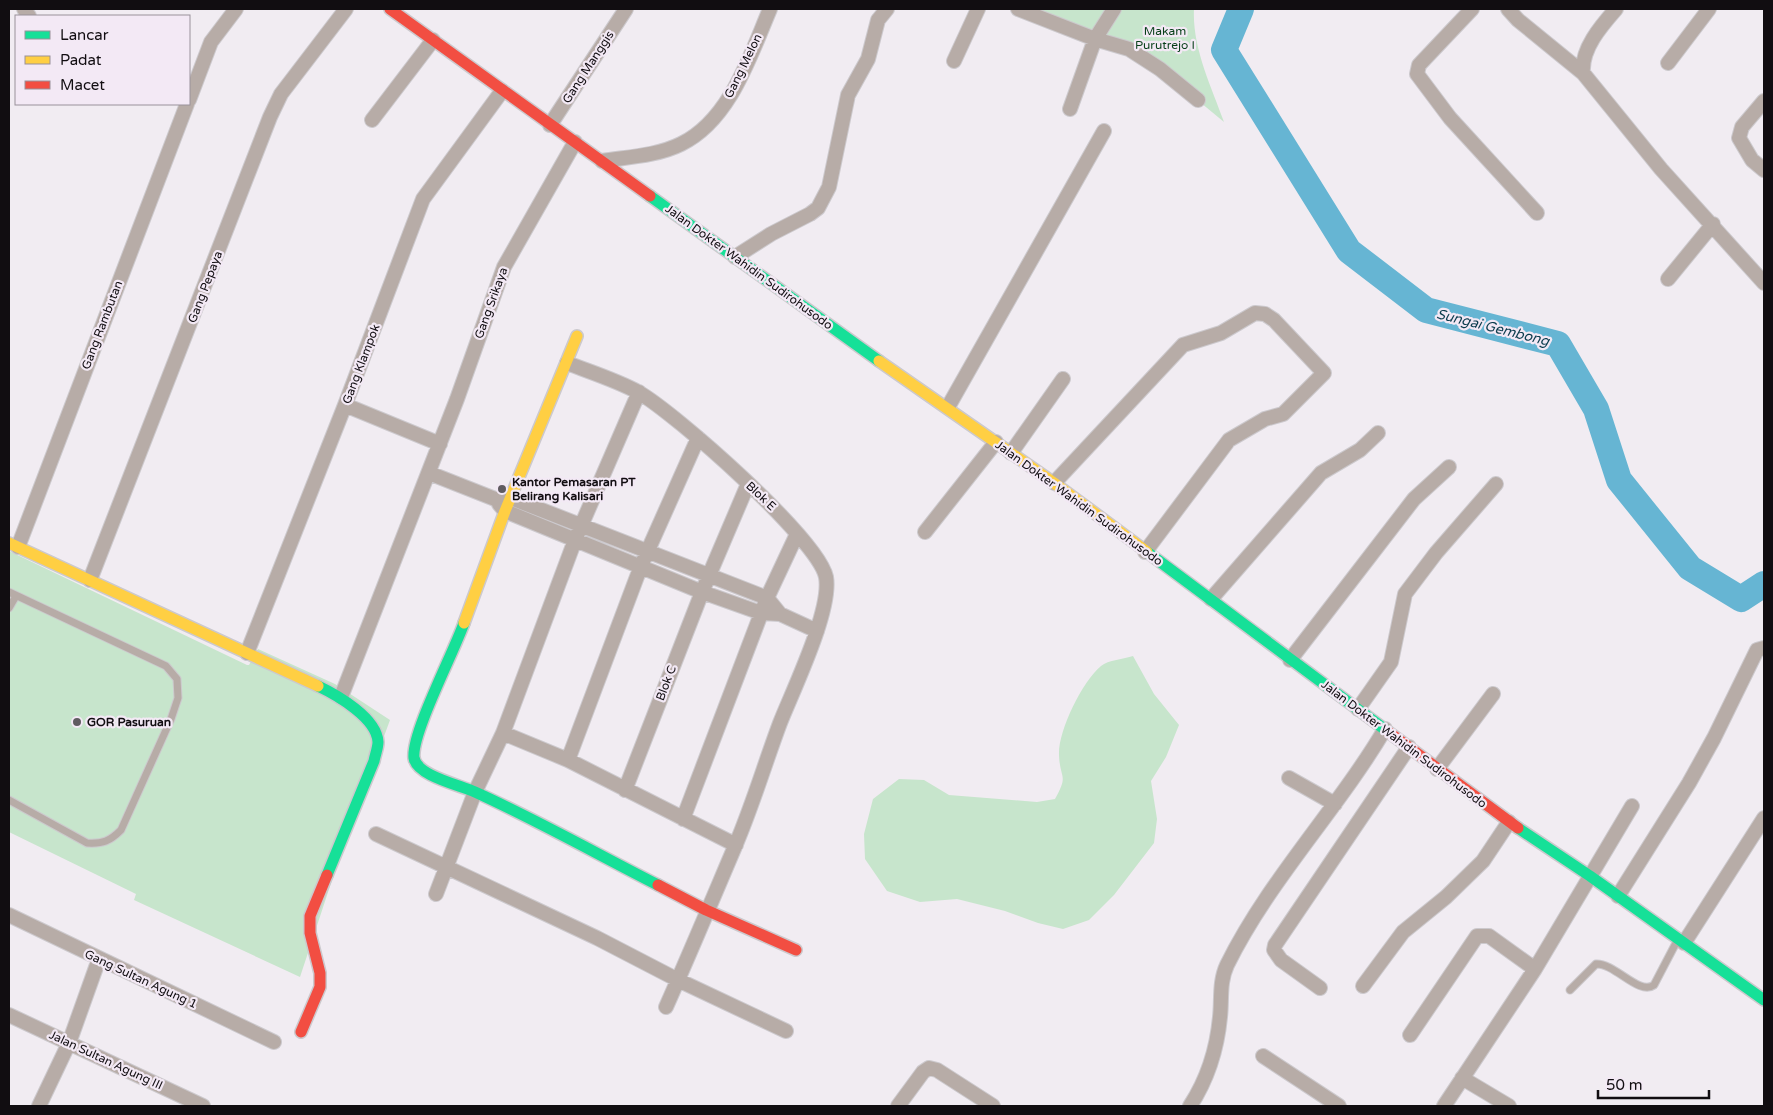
<svg xmlns="http://www.w3.org/2000/svg" width="1773" height="1115" font-family="'Varela Round',sans-serif">
<style>
.green{fill:#c7e5cc}
.lines{fill:none;stroke-linecap:round;stroke-linejoin:round}
.river{stroke:#66b5d3;stroke-width:26}
.lane-casing{stroke:#ccc9cd;stroke-width:9}
.street-casing{stroke:#ccc9cd;stroke-width:16}
.fast-casing{stroke:#ccc9cd;stroke-width:14}
.slow-casing{stroke:#ccc9cd;stroke-width:14}
.jam-casing{stroke:#ccc9cd;stroke-width:14}
.lane{stroke:#b7aca7;stroke-width:7}
.street{stroke:#b7aca7;stroke-width:14}
.fast{stroke:#16e098;stroke-width:11}
.slow{stroke:#ffcf43;stroke-width:11}
.jam{stroke:#f24e42;stroke-width:11}
.poi-dot{fill:#5f5b60;stroke:#f3e9f5;stroke-width:2}
.labels{text-anchor:middle;stroke-width:4.5;stroke-linejoin:round;paint-order:stroke}
.park-label{font-size:12px;fill:#063f18;stroke:#f3e9f5}
.street-label{font-size:12px;fill:#110d11;stroke:#f3e9f5}
.poi-label{font-size:12px;font-weight:bold;fill:#110d11;stroke:#f3e9f5;text-anchor:start}
.water-label{font-size:14px;font-style:italic;fill:#0b3c4d;stroke:#f3e9f5}
</style>
<rect width="100%" height="100%" fill="#f1ecf2"/>
<path class="green" d="M1019,9H1194C1192,47 1211,86 1224,122L1160,69Z
M9,551L247,665H249L258,649L335,684L390,720L338,862L300,977L134,900L136,894L9,832Z
M1133,656L1154,694L1179,725L1166,757L1151,781L1157,819L1154,843L1114,895L1089,920L1063,929L1038,923L1005,911L957,899L920,902L887,891L865,859L864,834L873,799L899,779L924,780L949,795L1037,802L1055,799C1069,774 1060,780 1059,755C1058,731 1082,682 1101,666C1108,660 1124,659 1133,656Z"/>
<g class="lines">
<path class="river" d="M1241,9L1224,50L1349,251L1426,310L1558,344L1596,409L1619,480L1690,568L1741,599L1764,584"/>
<g class="lane-casing">
<path id="lane" d="M9,592L166,666L177,679L178,698L171,719L121,830C110,841 103,844 87,843L9,800
M9,608L16,596
M1570,990L1596,964C1615,963 1639,996 1654,985L1677,941"/>
</g>
<g class="street-casing">
<path id="street" d="M24,9L29,16
M1018,9L1095,39L1114,9
M1472,9L1419,65L1417,74L1450,118L1537,213
M1508,9L1518,20L1583,73
M1616,9C1601,26 1581,49 1583,73L1661,169L1764,283
M954,61L978,9
M1668,63L1709,9
M189,100L211,42L236,9
M1764,101L1742,127L1739,138L1752,160L1764,170
M1070,109L1095,39L1129,49L1160,69L1198,100
M372,120L433,40
M550,125L626,9
M602,161C627,157 657,156 681,144C730,120 750,56 770,9
M735,257L771,234L810,214L818,208L829,187L848,95L868,59L878,20L887,9
M1668,279L1713,224
M567,363C590,372 616,380 638,392C675,413 818,539 826,577C832,610 793,690 780,723C765,763 753,804 736,844C713,898 690,953 666,1007
M345,405L440,444
M948,407L1104,131
M1011,453L1063,379
M429,473L495,499L511,498L767,598L780,614
M1054,483L1183,345L1221,333L1255,313L1265,314L1274,320L1324,373L1283,414L1265,419L1229,440L1145,552
M499,504L505,511L702,592L761,613L780,614L817,631
M925,532L996,442
M18,547L187,104
M90,580L270,117L281,94L346,9
M1211,599L1321,473L1360,450L1378,433
M247,653L345,405L423,199L502,91
M1290,660L1414,499L1449,467
M341,697L457,399L504,267L575,142
M1358,709L1391,662L1405,594L1436,553L1496,484
M503,733L568,760L736,845
M568,760L641,566L698,438
M1437,769L1493,694
M1289,778L1335,804
M625,790L702,592L748,484
M683,819L767,598L797,534
M376,834L597,938L678,980L786,1031
M436,894L475,792L503,733L575,540L639,392
M1618,896L1689,783L1714,738L1757,650L1764,648
M9,915L274,1042
M1684,943L1764,818
M1363,986L1403,932L1446,897L1483,861L1509,822
M1320,988L1281,960L1274,950L1275,945L1409,747
M9,1015L203,1106
M1410,1035L1477,936H1489L1535,969
M1263,1056L1339,1106
M1462,1078L1509,1106
M39,1106L69,1043L99,959
M898,1106L923,1072L929,1068L937,1070L993,1106
M1190,1106C1207,1080 1217,1049 1220,1017C1222,1000 1219,982 1227,965C1269,880 1337,810 1385,729
M1444,1106L1535,969L1632,806"/>
</g>
<g class="fast-casing">
<path id="fast" d="M650,196L879,361
M1147,552L1387,731
M464,623C454,652 411,734 414,758C417,776 460,785 475,792C537,820 597,854 658,885
M318,686C337,695 377,718 378,742C378,748 375,755 374,761L327,875
M1518,828L1590,876L1764,1000"/>
</g>
<g class="slow-casing">
<path id="slow" d="M879,361L1054,483L1147,552
M9,543L318,686
M464,623L505,511L577,336"/>
</g>
<g class="jam-casing">
<path id="jam" d="M390,9L650,196
M1387,731L1518,828
M658,885L706,910L796,950
M301,1032L320,987V973L310,933V916L327,875"/>
</g>
<use href="#lane" class="lane"/>
<use href="#street" class="street"/>
<use href="#fast" class="fast"/>
<use href="#slow" class="slow"/>
<use href="#jam" class="jam"/>
</g>
<g class="poi-dot">
<circle cx="502" cy="489" r="5"/>
<circle cx="77" cy="722" r="5"/>
</g>
<g class="labels">
<g class="park-label">
<text x="1165" y="35">Makam<tspan x="1165" dy="14">Purutrejo I</tspan></text>
</g>
<g class="street-label">
<text transform="translate(743 66) rotate(-64)" y="4">Gang Melon</text>
<text transform="translate(588 67) rotate(-57)" y="4">Gang Manggis</text>
<text transform="translate(749 267) rotate(36)" y="4">Jalan Dokter Wahidin Sudirohusodo</text>
<text transform="translate(205 287) rotate(-69)" y="4">Gang Pepaya</text>
<text transform="translate(491 303) rotate(-70)" y="4">Gang Srikaya</text>
<text transform="translate(102 325) rotate(-69)" y="4">Gang Rambutan</text>
<text transform="translate(361 364) rotate(-69)" y="4">Gang Klampok</text>
<text transform="translate(761 496) rotate(43)" y="4">Blok E</text>
<text transform="translate(1079 503) rotate(36)" y="4">Jalan Dokter Wahidin Sudirohusodo</text>
<text transform="translate(666 683) rotate(-69)" y="4">Blok C</text>
<text transform="translate(1404 744) rotate(37)" y="4">Jalan Dokter Wahidin Sudirohusodo</text>
<text transform="translate(141 979) rotate(25)" y="4">Gang Sultan Agung 1</text>
<text transform="translate(106 1060) rotate(25)" y="4">Jalan Sultan Agung III</text>
</g>
<g class="poi-label">
<text x="512" y="486">Kantor Pemasaran PT<tspan x="512" dy="14">Belirang Kalisari</tspan></text>
<text x="87" y="726">GOR Pasuruan</text>
</g>
<g class="water-label">
<text transform="translate(1493 327) rotate(14)" y="5">Sungai Gembong</text>
</g>
</g>
<rect width="1773" height="1115" fill="none" stroke="#110d11" stroke-width="20"/>
<rect x="15" y="15" width="175" height="90" fill="#f3e9f5" stroke="#99919a"/>
<rect x="25" y="31" width="25" height="8" fill="#16e098" stroke="#99919a"/>
<text x="60" y="40" font-size="15" fill="#110d11">Lancar</text>
<rect x="25" y="56" width="25" height="8" fill="#ffcf43" stroke="#99919a"/>
<text x="60" y="65" font-size="15" fill="#110d11">Padat</text>
<rect x="25" y="81" width="25" height="8" fill="#f24e42" stroke="#99919a"/>
<text x="60" y="90" font-size="15" fill="#110d11">Macet</text>
<path d="M1598 1090v8h111v-8" fill="none" stroke="#110d11" stroke-width="2.5"/>
<text x="1606" y="1090" font-size="15" fill="#110d11" stroke="#f3e9f5" stroke-width="4" paint-order="stroke">50 m</text>
</svg>
